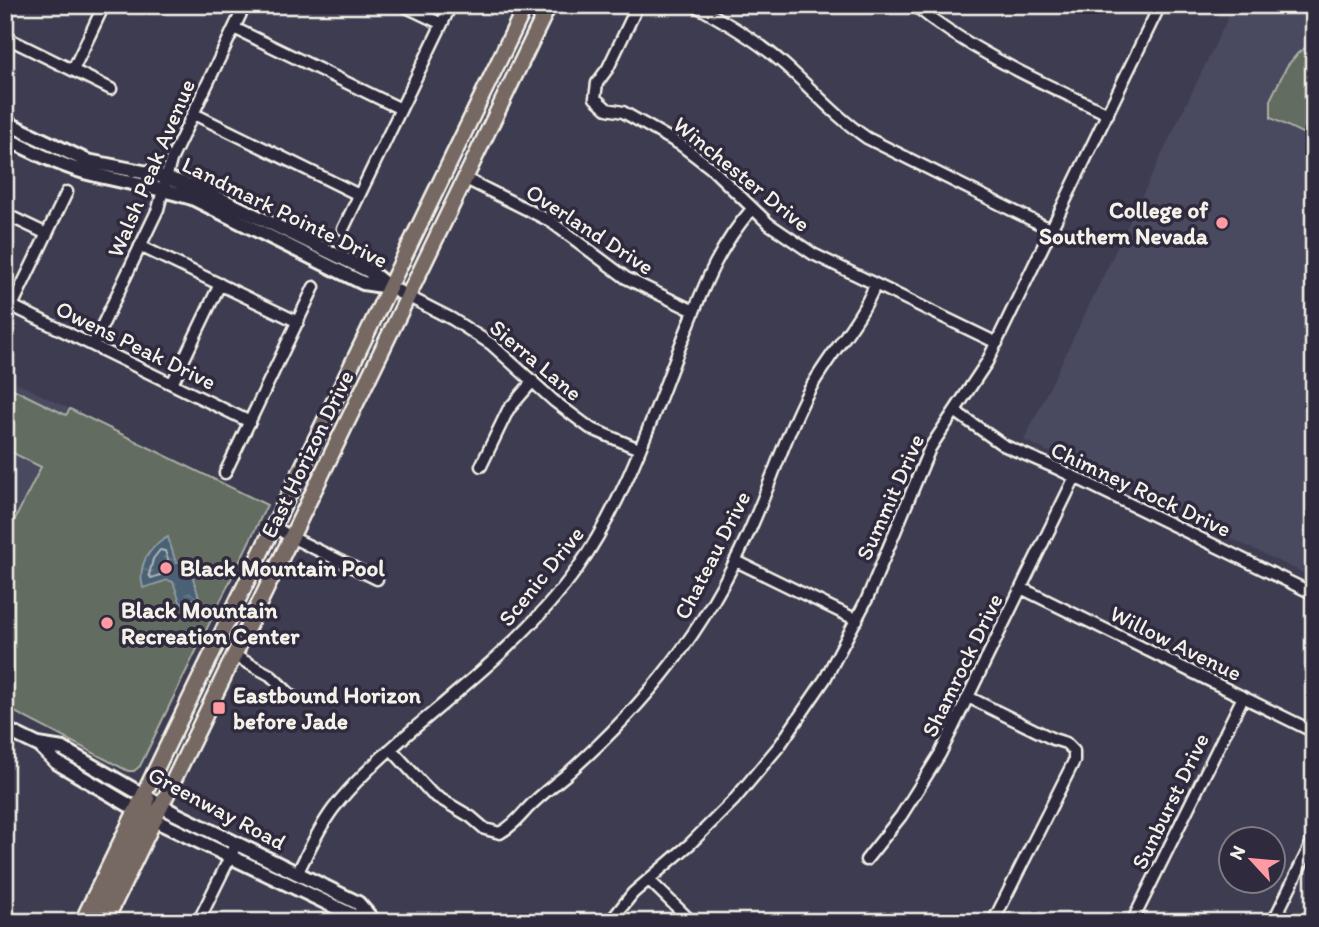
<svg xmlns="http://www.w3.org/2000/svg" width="1319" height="927" font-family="Itim,sans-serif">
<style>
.built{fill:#49485f}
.pitch{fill:#626c61;stroke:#abaea4;stroke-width:2}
.water{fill:url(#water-ripples);stroke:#8e9aa2;stroke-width:2}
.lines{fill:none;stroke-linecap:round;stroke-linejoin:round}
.shore{stroke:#b0b7ba;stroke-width:2}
.street-casing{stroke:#f4f1e8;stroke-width:15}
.secondary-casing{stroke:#f4f1e8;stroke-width:18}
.primary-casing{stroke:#f4f1e8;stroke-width:19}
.street{stroke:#2f2a3d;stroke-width:10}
.secondary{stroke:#2f2a3d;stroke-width:12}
.primary{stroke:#766964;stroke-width:14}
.poi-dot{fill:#ff9aa2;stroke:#2f2a3d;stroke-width:2.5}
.labels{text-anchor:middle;stroke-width:7;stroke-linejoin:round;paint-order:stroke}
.street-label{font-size:23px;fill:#f4f1e8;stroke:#2f2a3d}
.poi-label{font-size:23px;font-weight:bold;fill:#f4f1e8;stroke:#2f2a3d;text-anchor:start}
</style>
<defs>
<pattern id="water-ripples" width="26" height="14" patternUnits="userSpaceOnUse" patternTransform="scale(1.75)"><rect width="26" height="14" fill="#4a6074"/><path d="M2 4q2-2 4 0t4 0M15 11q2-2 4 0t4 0" fill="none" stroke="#657788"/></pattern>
</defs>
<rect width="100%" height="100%" fill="#3e3c51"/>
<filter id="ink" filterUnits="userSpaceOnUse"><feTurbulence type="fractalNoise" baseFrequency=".0143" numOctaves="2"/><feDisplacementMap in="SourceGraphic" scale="14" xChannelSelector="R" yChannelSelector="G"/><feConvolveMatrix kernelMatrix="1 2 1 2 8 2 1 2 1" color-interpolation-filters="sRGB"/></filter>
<g filter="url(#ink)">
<path class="built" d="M1234,5H1314V578L1024,440Z
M5,377L70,409L5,539Z"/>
<path class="pitch" d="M1314,41V139L1271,118V98L1287,66L1298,53Z
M13,389L66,415L70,409L267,505L140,766L134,771H128L5,707V539L41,467L5,449V404Z"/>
<path class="water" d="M168,537L176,563L187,559L199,597L181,604L173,582L168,580L143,588C137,566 148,547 168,537Z"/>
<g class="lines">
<path class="shore" d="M160,550L165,551L172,571L151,578L149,575L153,559Z"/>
<g class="street-casing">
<path id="street" d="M402,5L442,24
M638,5L608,68L597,83L595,98L607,109L623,112L681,145L711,168L769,224L813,254L997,343
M694,5C726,22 758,41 785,65C813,90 836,117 867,138L1052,230
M914,5C973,53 1041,82 1108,114
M234,28L401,109
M5,37L111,89
M73,70L104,5
M194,114L359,195
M466,179L550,221L626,278L694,311
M5,214L47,234
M343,229L451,5
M140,246L298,322
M409,297L452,319L491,344L554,401L590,428L639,449
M5,306H12L250,422
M12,306L67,192
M93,345L158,209L171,160L245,5
M172,384L220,284
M956,412L1003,445L1056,468L1314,594
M481,466L508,410L533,381
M225,473L314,287
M273,526L291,537L377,579
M736,561L857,620
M1021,588L1314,732
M235,656L270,675L293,697
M968,697L1053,739L1066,743L1074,751V761L993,922
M391,749L432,794L471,817L485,829L500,833C512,826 518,819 527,809C539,796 554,785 567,774C647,703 704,632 748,534C768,491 782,445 803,402C823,360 858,327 875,285
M866,860L901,816L940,754L1075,477
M297,874C308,852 318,829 333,809C355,780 383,756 411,731C470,681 532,632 577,569C626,499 652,417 683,339C703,289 716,250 752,209
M649,880L692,922
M198,922L236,845
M610,922L633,893L690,844L734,800L780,745L825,679L867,599L930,448L987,362L1160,5
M1132,922L1243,697
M1273,922L1314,838"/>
</g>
<g class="secondary-casing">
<path id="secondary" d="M5,122L87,161L153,174L196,187L369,271L389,287L409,297
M5,138C34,152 65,168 96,175C128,183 160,188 192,198L363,283L389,287
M5,729L38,745L63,749L174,813L358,903L371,918
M39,745L56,762L154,820L352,915L374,920"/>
</g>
<g class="primary-casing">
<path id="primary" d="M82,922L526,5
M94,922L146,809L147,799
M105,922L549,5"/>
</g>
<use href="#street" class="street"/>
<use href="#secondary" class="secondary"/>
<use href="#primary" class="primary"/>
</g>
</g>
<g class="poi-dot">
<circle cx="1222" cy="223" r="7"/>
<circle cx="166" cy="568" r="7"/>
<circle cx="107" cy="623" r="7"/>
<rect x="212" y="701" width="14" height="14" rx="3.5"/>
</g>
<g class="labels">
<g class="street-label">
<text transform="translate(151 168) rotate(-67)" y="8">Walsh Peak Avenue</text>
<text transform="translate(742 174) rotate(39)" y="8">Winchester Drive</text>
<text transform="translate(285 212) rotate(26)" y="8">Landmark Pointe Drive</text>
<text transform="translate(590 229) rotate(33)" y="8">Overland Drive</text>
<text transform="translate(136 345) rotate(26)" y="8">Owens Peak Drive</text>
<text transform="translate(536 360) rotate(40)" y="8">Sierra Lane</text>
<text transform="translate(307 454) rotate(-64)" y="8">East Horizon Drive</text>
<text transform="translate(1141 489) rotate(25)" y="8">Chimney Rock Drive</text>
<text transform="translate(890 497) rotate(-66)" y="8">Summit Drive</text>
<text transform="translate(712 555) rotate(-63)" y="8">Chateau Drive</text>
<text transform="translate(541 576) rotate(-51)" y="8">Scenic Drive</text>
<text transform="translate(1176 643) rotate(26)" y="8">Willow Avenue</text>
<text transform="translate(962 665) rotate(-64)" y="8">Shamrock Drive</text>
<text transform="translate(1170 801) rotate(-64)" y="8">Sunburst Drive</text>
<text transform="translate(217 808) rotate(28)" y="8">Greenway Road</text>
</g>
<g class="poi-label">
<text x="1208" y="218" text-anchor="end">College of<tspan x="1208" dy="26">Southern Nevada</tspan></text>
<text x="180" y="576">Black Mountain Pool</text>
<text x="121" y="618">Black Mountain<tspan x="121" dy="26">Recreation Center</tspan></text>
<text x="233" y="703">Eastbound Horizon<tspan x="233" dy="26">before Jade</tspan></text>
</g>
</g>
<rect width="1319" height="927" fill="none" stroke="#2f2a3d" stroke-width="28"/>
<rect x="14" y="14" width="1291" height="899" fill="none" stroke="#f4f1e8" stroke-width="2.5" filter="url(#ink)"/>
<g transform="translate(1252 860) rotate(296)"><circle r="33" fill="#2f2a3d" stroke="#7e7a81" stroke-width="2"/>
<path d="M0-5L12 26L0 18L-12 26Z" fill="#ff9aa2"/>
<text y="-10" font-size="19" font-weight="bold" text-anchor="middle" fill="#f4f1e8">N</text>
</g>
</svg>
